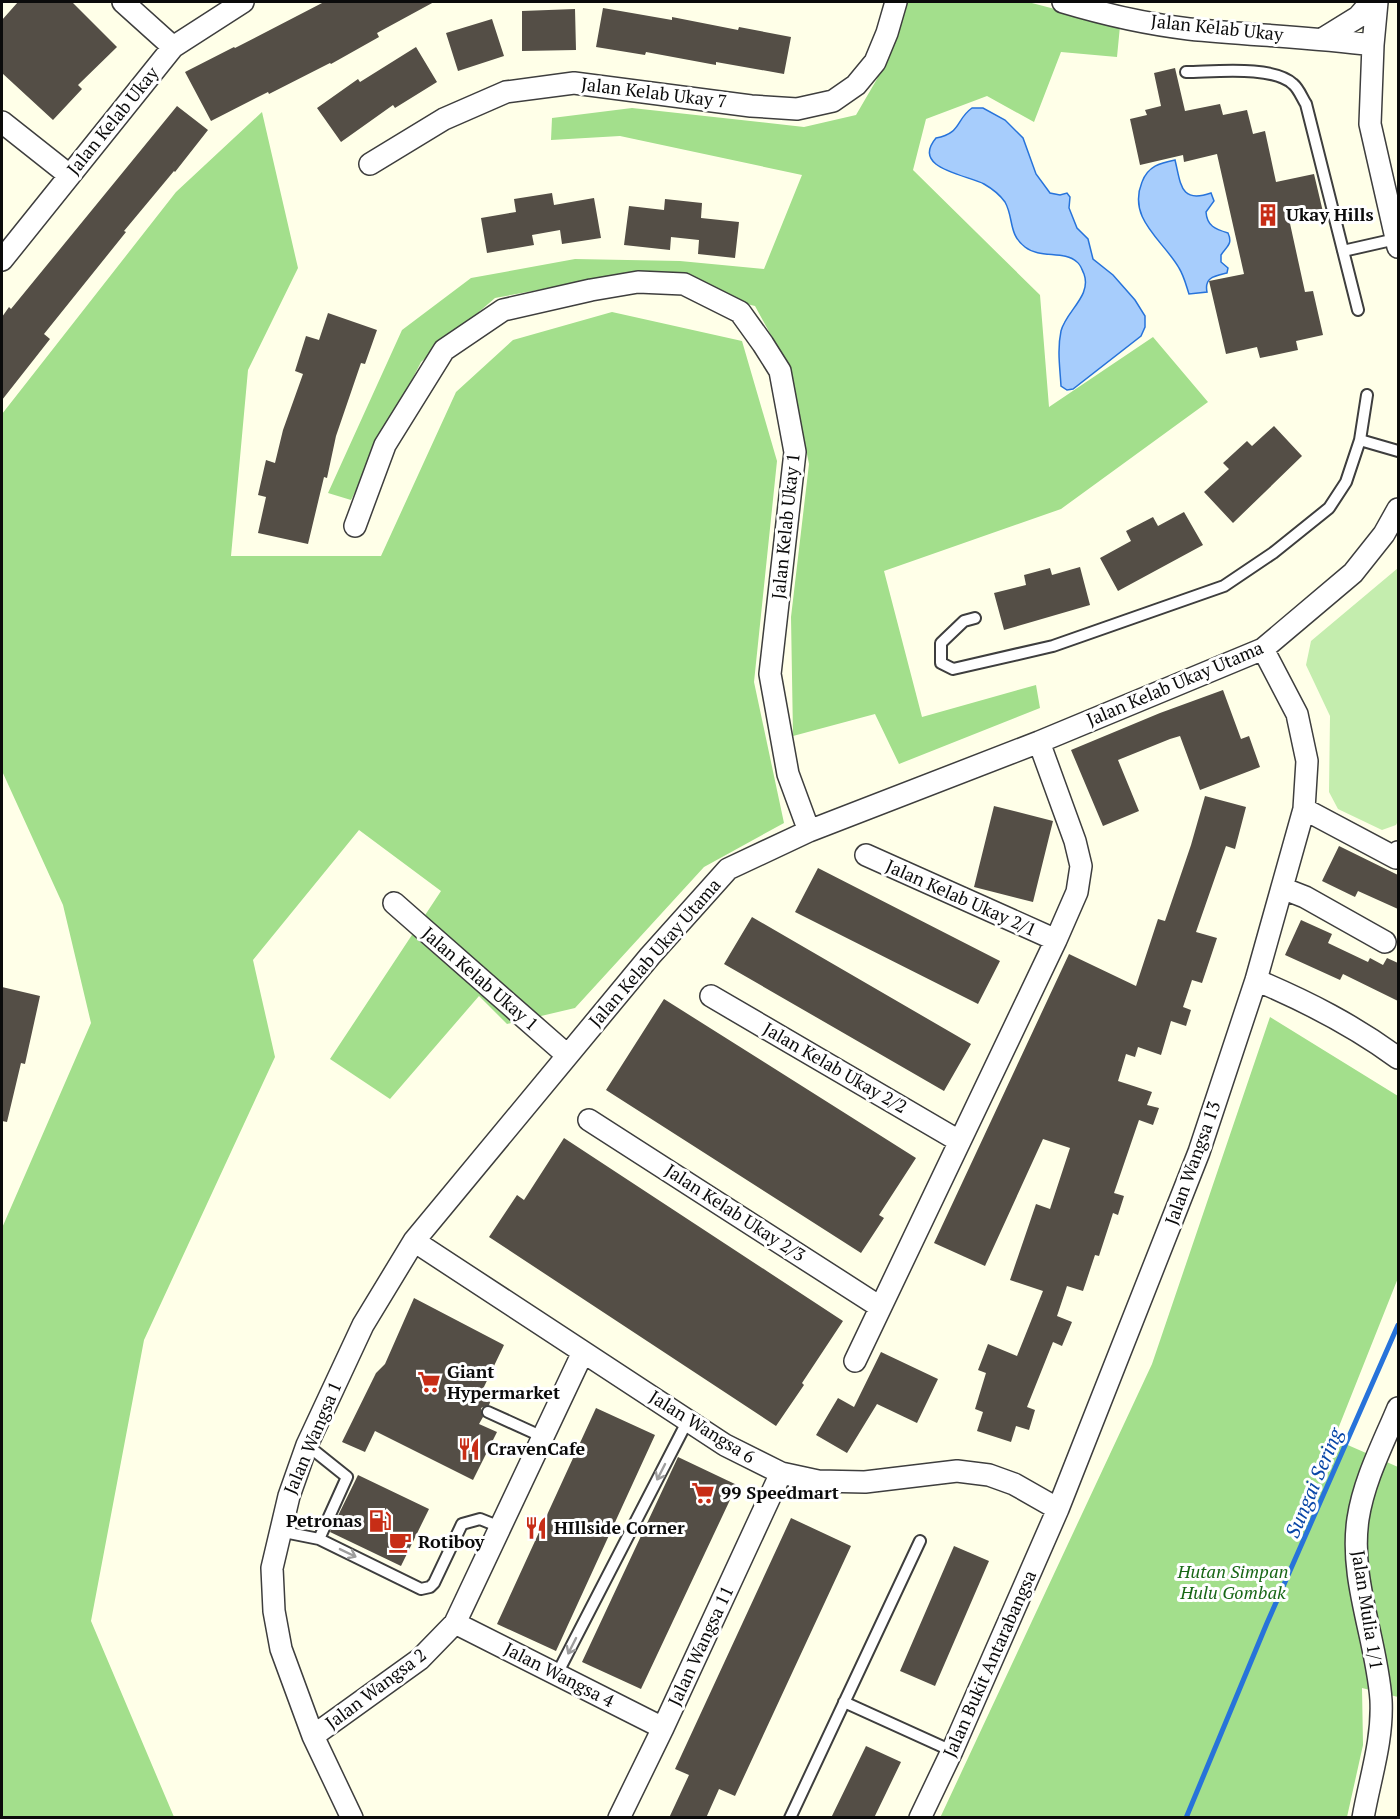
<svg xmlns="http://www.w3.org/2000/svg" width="1400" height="1819" font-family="'PT Serif',serif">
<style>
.green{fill:#c4edae}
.forest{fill:#a3df8c}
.water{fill:#a7cdfc;stroke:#2773da;stroke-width:1.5}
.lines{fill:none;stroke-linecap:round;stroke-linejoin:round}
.stream{stroke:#2773da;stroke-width:5}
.building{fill:#544e46}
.lane-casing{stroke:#3e3e3e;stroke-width:14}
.street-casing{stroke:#3e3e3e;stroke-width:24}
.lane{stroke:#fff;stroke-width:10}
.street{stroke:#fff;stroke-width:21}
.oneway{stroke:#9d9d9d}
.labels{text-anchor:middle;stroke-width:6;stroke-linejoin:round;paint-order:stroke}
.street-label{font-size:18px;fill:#0b0b0b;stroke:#fff}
.poi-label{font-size:18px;font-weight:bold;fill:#0b0b0b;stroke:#fff;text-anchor:start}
.park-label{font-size:18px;font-style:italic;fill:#186716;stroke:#fff}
.water-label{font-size:20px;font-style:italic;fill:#0946a7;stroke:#fff}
</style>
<rect width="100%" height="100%" fill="#ffffe8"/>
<path class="green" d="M1398,568V821L1396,825L1382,830L1338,809L1329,792L1330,716L1306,665L1311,641Z"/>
<path class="forest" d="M904,2H1028L1120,26L1117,57L1061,52L1034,122L987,96L926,119L913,170L1040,295L1049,407L1153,337L1208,402L1061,509L884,571L922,717L1036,685L1040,708L899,764L875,714L793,736L791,617L809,464L790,370L755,306L626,274L495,298L421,362L351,500L328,493L402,330L471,278L575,259L680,261L764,269L802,175L620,136L551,140L552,118L632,108L804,127L856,115L877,79Z
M262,112L298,268L248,370L231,556H381L456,392L513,340L612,312L742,341L777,461L754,682L784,823L704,867L575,1008L507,1024L479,996L390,1099L330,1059L441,891L359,830L253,960L275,1057L144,1340L91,1621L174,1817H2V1228L91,1023L63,905L2,771V414L176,192Z
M1270,1017L1398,1096V1278L1334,1439L1398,1467V1697L1362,1688L1363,1745L1347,1817L940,1818L1152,1364Z"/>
<path class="water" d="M972,108H983L1005,120L1023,138L1036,174L1050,193L1060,195L1067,193L1070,197L1069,208L1077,228L1088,239L1093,259L1113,275L1135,300L1145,316V327L1141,336L1073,389L1067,390L1061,386C1060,368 1057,350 1061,331C1066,311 1092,296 1084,274C1082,270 1081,265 1077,262C1064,250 1040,259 1025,247C1008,234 1014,218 1005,202C1000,195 991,188 984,184C968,175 910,169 936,138C961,134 956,119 972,108Z
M1175,160C1181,184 1180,204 1211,193L1214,201L1206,212C1207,226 1215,229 1228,233C1233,244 1227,246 1221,255V262L1228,268L1227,273C1215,276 1204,277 1207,292L1189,294C1186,285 1184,276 1179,268C1163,240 1127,219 1142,182C1148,166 1160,163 1175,160Z"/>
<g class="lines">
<path class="stream" d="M1186,1818L1267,1623L1398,1325"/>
</g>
<path class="building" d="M18,2H72L117,47L78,85L82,89L53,120L2,73V20Z
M324,2H434L377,33L379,37L331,64L330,63L269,94L268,92L211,121L185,72L234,47L235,48Z
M603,8L672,20V17L738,30L739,27L791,37L784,74L716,62V65L646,52L645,55L596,47Z
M575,9L576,50L522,51V11Z
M492,19L504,56L458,71L446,33Z
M416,47L437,82L395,108L393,105L341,142L317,108L358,79L360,82Z
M1175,68L1185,111L1220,104L1223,115L1247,110L1253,134L1265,131L1276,182L1314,174L1323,212L1289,219L1305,292L1313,291L1323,335L1296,341L1298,350L1260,358L1257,347L1226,354L1209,281L1244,274L1217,154L1184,162L1183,155L1140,165L1130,119L1147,115L1145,110L1161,106L1154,73Z
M177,106L208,130L175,172L174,171L124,231L126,232L44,334L50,339L2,400V317L9,307L11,309Z
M552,193L554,205L594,198L601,238L562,244L560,230L532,235L534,245L487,253L481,218L516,212L514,199Z
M665,199L702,203L701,218L739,222L735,258L698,254L699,240L671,237L670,250L624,245L629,206L664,210Z
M328,313L377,330L365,364L361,363L336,436L327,478L324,477L308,544L258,533L266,497L258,495L266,460L275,463L283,430L303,374L295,371L306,336L319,340Z
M1274,426L1302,456L1233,523L1204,492L1229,469L1223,463L1247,441L1252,446Z
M1184,512L1203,545L1118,591L1100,558L1131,541L1126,531L1153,517L1158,526Z
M1080,567L1090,605L1004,630L994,593L1026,585L1024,575L1050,568L1052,575Z
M1223,690L1241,739L1249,736L1260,767L1200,790L1180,736L1170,739L1118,760L1139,811L1103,826L1071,750L1160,713Z
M1205,796L1246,807L1235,849L1226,846L1196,932L1217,938L1202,983L1192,980L1183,1007L1191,1010L1186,1026L1171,1021L1161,1055L1138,1047L1135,1057L1126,1054L1118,1081L1152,1092L1147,1105L1159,1108L1153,1125L1139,1120L1114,1193L1124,1196L1118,1215L1113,1213L1099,1256L1095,1255L1083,1291L1067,1286L1057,1316L1072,1322L1062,1346L1053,1342L1027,1407L1035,1410L1029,1430L1016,1426L1011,1442L977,1431L983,1412L975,1409L986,1373L978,1370L988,1344L1017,1356L1043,1291L1010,1280L1036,1204L1050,1209L1070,1148L1043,1139L985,1266L934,1243L1069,954L1136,986L1158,919L1165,921L1191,845Z
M994,806L1053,821L1033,902L974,887Z
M1339,846L1398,875V909L1358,891L1355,897L1322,881Z
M818,868L1000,961L978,1004L795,912Z
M752,917L971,1044L944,1091L724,964Z
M1301,920L1332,934L1328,943L1368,962L1370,958L1383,965L1387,958L1398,963V1001L1343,974L1340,980L1285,955Z
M2,987L40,996L25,1064L21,1063L7,1122L2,1121Z
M664,999L916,1158L879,1215L884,1218L861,1253L606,1090Z
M564,1138L843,1321L802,1383L804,1385L776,1426L489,1237L517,1195L524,1200Z
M414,1298L504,1345L482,1391L492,1397L489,1405L481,1408L483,1417L479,1424L497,1432L473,1480L375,1431L365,1452L342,1442L376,1373L385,1364Z
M881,1352L938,1379L917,1423L877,1404L847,1453L816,1435L838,1398L854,1407Z
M596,1408L655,1435L556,1651L497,1624Z
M678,1457L737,1485L641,1689L582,1662Z
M358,1475L429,1509L401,1566L330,1532Z
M791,1518L851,1546L735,1796L719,1789L706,1818H669L689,1775L675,1769Z
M954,1546L989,1561L935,1686L900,1671Z
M866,1746L901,1762L874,1818H831Z"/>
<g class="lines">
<g class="lane-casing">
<path id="lane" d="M1186,72C1213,72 1273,65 1293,84C1299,89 1302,98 1306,104L1358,310
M1343,251L1396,239
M1360,440L1398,451
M975,618L964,621L941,643V663L953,669L1053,646L1224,586L1273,553L1329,508L1346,482L1360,440L1367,395
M488,1412L543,1437
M307,1445L347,1477L319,1539L421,1589L430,1587L434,1583L462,1524L480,1519L500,1527
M279,1531L319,1539
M557,1674L688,1420
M844,1702L952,1751
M790,1818L920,1541"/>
</g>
<g class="street-casing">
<path id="street" d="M123,2L173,47
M1063,2C1103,14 1146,24 1189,29C1250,35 1311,37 1373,45
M1377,2L1373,45L1370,124L1398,247
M1324,38L1358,17L1371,2
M2,122L69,175
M370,164L444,119L506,92L574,83L751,106L797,109L833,101L856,85L875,62L887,33L896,2
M2,260L173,47L243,2
M355,526L385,445L444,350L503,310L591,290L638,282L684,284L740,312L763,344L780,371L795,452L770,674L788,774L809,831
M1304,809L1396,858L1398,852
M866,855L1056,940
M1282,888L1305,897L1385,942
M394,903L567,1055
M1256,980C1308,1002 1353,1025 1398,1058
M711,996L959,1141
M589,1120L880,1307
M414,1241L725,1445L781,1473L818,1481L865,1482L957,1471L989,1475L1014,1484L1058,1509
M855,1361L1056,940L1077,892L1081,866L1075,841L1039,742
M455,1623L663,1728
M313,1736L420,1659L455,1623L583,1352
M352,1818L313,1736L281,1649L274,1611L272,1568L289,1496L307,1445L363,1325L414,1241L650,956L728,869L809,831L1039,742L1263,649L1353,573L1384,534L1398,509
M619,1818L663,1728L781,1473
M920,1818L952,1751L1058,1509L1199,1152L1256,980L1304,809L1307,761L1297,714L1263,649
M1363,1818C1370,1778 1383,1741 1381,1700C1377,1640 1349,1580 1358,1519C1364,1480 1383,1444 1398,1408"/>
</g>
<use href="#lane" class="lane"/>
<use href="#street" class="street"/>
</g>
<defs><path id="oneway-shaft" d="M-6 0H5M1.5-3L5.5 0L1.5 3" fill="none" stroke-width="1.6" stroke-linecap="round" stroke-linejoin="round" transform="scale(1.5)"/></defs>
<g class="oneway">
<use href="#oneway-shaft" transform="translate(661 1472) rotate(117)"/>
<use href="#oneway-shaft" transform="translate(348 1553) rotate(26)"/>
<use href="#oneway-shaft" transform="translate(572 1646) rotate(117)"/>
</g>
<defs>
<g id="building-bare" transform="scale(1.8)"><path d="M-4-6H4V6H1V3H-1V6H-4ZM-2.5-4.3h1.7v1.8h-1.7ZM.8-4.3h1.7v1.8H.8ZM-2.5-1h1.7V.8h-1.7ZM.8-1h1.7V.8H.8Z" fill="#c72d16" stroke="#fff" stroke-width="2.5" paint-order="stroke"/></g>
<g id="supermarket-bare" transform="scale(1.8)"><path d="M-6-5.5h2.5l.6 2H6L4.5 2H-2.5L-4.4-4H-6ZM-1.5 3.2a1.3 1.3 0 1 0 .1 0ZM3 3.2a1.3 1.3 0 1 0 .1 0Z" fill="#c72d16" stroke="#fff" stroke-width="2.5" paint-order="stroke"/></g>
<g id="restaurant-bare" transform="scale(1.8)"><path d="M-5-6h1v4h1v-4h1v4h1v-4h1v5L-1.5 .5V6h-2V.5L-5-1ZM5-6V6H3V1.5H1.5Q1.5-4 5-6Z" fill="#c72d16" stroke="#fff" stroke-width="2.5" paint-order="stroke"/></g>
<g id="fuel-bare" transform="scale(1.8)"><path d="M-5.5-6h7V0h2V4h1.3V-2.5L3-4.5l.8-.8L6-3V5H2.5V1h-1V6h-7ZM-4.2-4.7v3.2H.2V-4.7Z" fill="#c72d16" stroke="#fff" stroke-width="2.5" paint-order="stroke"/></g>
<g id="cafe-bare" transform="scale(1.8)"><path d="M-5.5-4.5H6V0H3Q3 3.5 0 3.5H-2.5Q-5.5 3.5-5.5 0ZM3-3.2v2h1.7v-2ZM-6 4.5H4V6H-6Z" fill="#c72d16" stroke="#fff" stroke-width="2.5" paint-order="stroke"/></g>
</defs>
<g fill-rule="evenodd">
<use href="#building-bare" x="1268" y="215"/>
<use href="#supermarket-bare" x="429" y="1382"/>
<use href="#restaurant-bare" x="469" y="1449"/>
<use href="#supermarket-bare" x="703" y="1493"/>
<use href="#fuel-bare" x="380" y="1521"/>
<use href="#restaurant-bare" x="536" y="1528"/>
<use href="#cafe-bare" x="400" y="1542"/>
</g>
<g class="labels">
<g class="street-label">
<text transform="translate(1217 28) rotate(6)" y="6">Jalan Kelab Ukay</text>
<text transform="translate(654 93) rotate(7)" y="6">Jalan Kelab Ukay 7</text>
<text transform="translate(113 121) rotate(-51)" y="6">Jalan Kelab Ukay</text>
<text transform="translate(786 526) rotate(-84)" y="6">Jalan Kelab Ukay 1</text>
<text transform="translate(1175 684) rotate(-23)" y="6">Jalan Kelab Ukay Utama</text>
<text transform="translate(961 898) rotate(24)" y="6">Jalan Kelab Ukay 2/1</text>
<text transform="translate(655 953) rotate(-49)" y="6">Jalan Kelab Ukay Utama</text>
<text transform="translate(480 979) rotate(41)" y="6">Jalan Kelab Ukay 1</text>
<text transform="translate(835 1068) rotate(30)" y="6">Jalan Kelab Ukay 2/2</text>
<text transform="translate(1193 1163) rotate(-70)" y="6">Jalan Wangsa 13</text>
<text transform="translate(735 1213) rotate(33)" y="6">Jalan Kelab Ukay 2/3</text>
<text transform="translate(702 1427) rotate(32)" y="6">Jalan Wangsa 6</text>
<text transform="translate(313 1438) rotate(-67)" y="6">Jalan Wangsa 1</text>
<text transform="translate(1367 1610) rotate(81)" y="6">Jalan Mulia 1/1</text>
<text transform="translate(701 1646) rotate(-65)" y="6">Jalan Wangsa 11</text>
<text transform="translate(990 1664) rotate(-66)" y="6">Jalan Bukit Antarabangsa</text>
<text transform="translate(559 1675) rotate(27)" y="6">Jalan Wangsa 4</text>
<text transform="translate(376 1689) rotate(-37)" y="6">Jalan Wangsa 2</text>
</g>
<g class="poi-label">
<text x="1286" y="221">Ukay Hills</text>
<text x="447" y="1378">Giant<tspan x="447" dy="21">Hypermarket</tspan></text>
<text x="487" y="1455">CravenCafe</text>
<text x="721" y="1499">99 Speedmart</text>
<text x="362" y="1527" text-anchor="end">Petronas</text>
<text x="554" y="1534">HIllside Corner</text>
<text x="418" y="1548">Rotiboy</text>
</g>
<g class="park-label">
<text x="1233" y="1578">Hutan Simpan<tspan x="1233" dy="21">Hulu Gombak</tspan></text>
</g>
<g class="water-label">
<text transform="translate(1314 1483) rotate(-67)" y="7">Sungai Sering</text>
</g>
</g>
<rect width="1400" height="1819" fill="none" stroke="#0b0b0b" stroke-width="6"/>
</svg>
